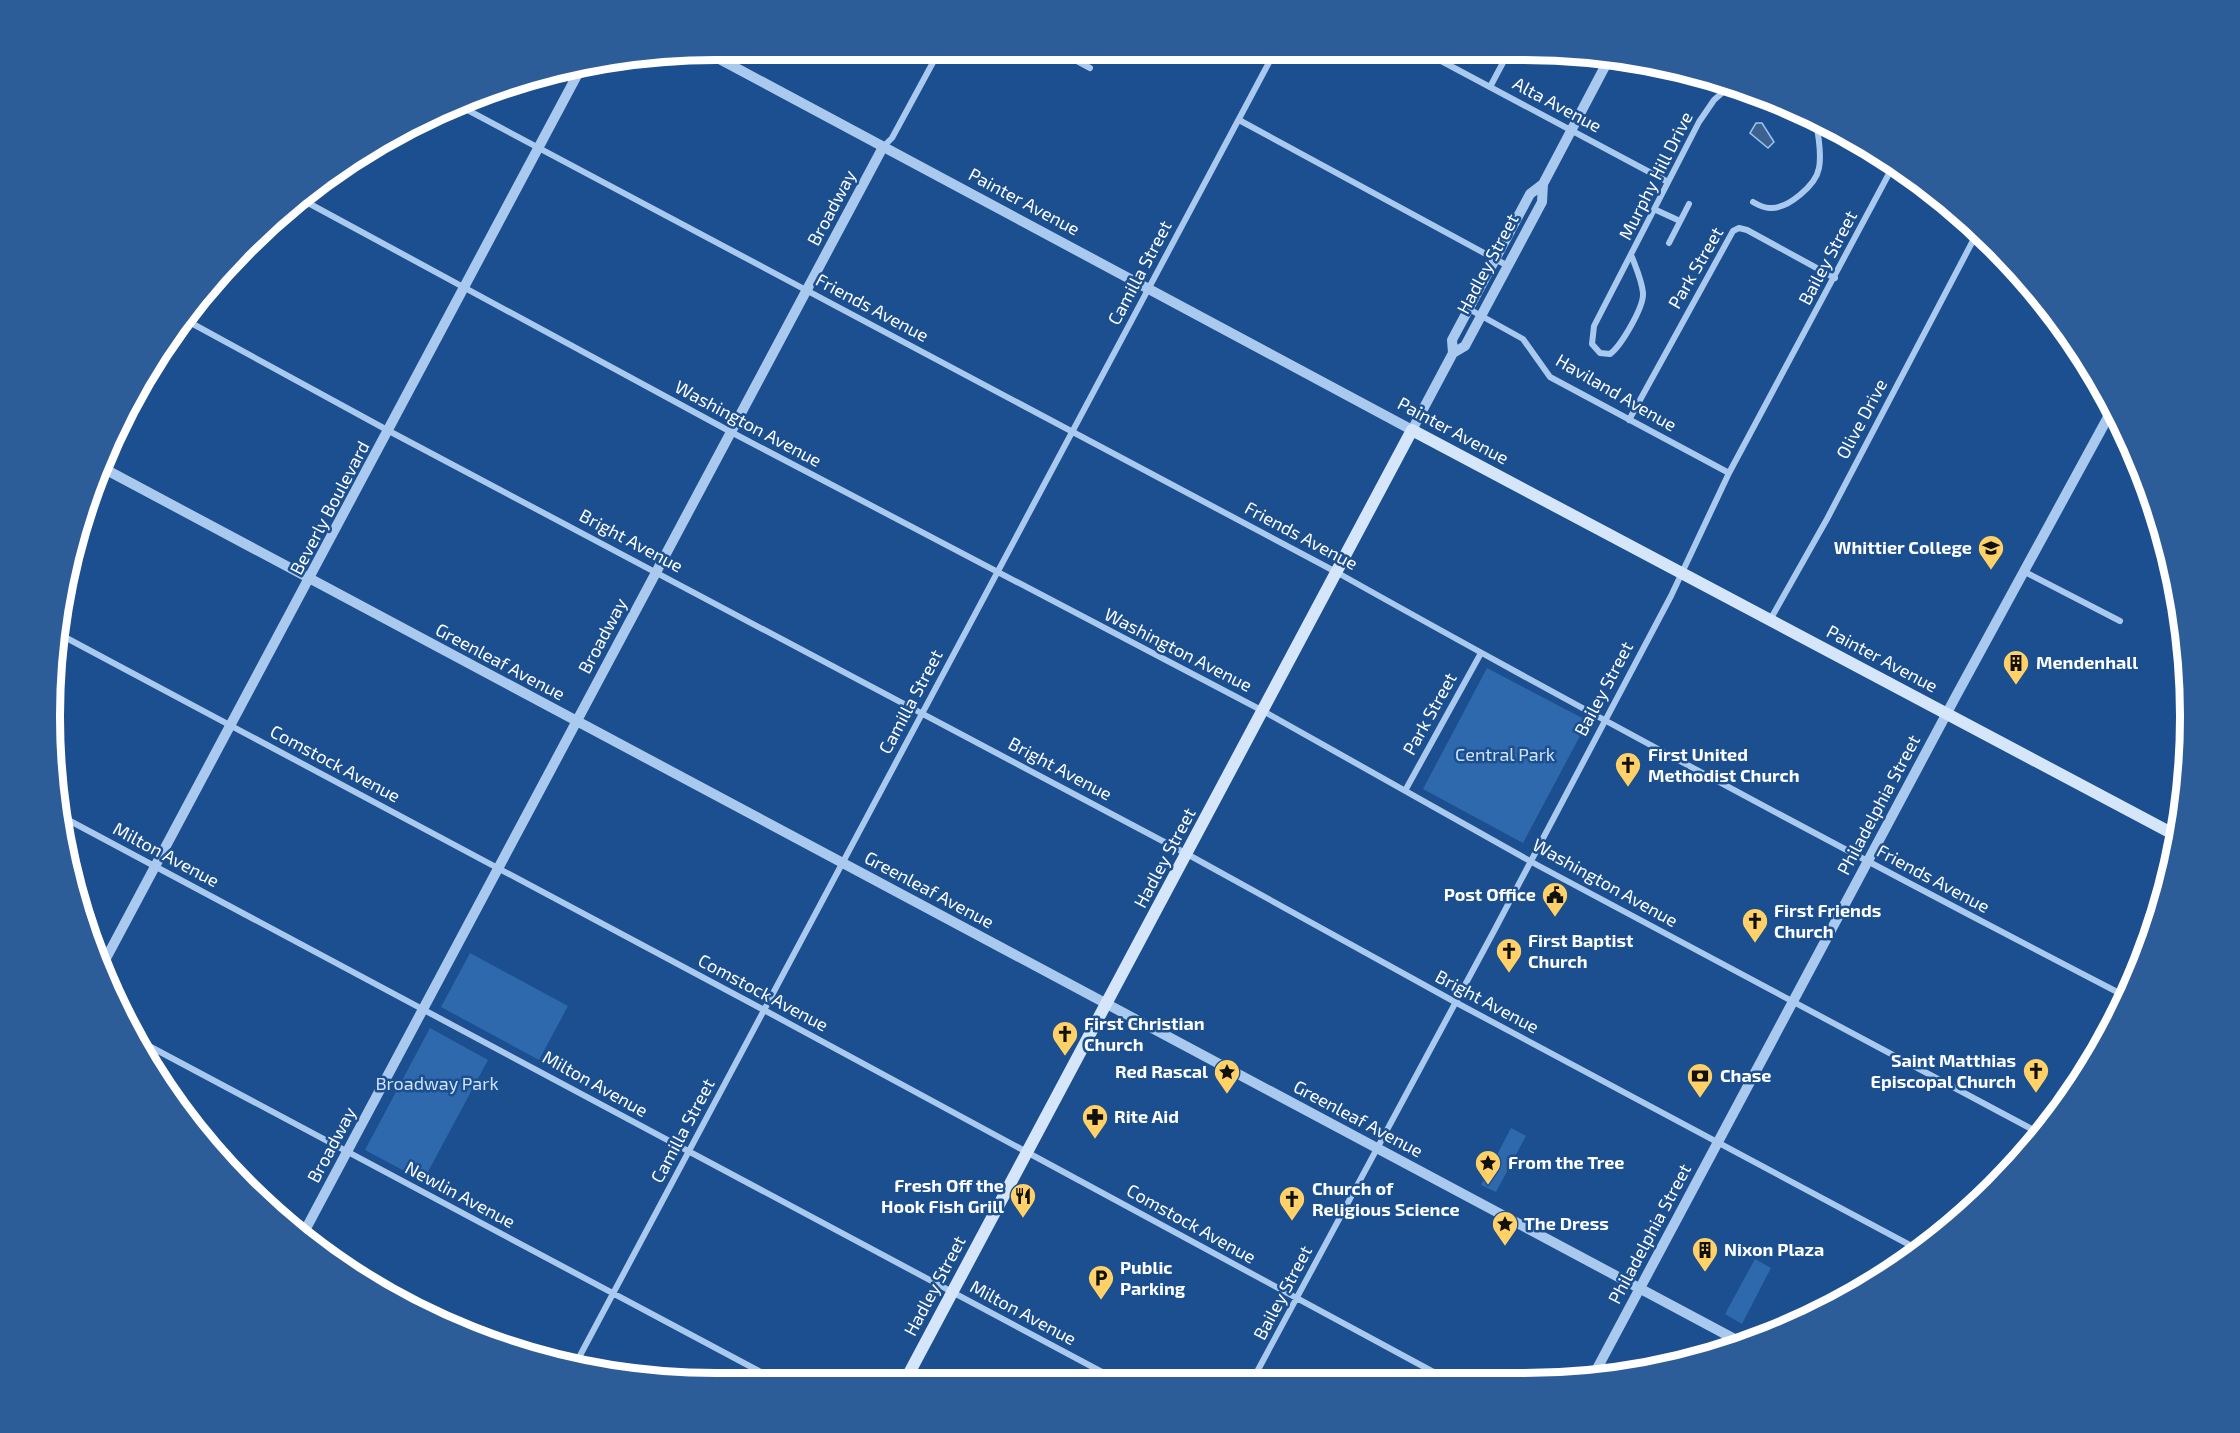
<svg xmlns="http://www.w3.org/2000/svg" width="2240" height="1433" font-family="'Exo 2',sans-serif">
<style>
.green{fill:#2e69ad}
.water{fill:#3c6290;stroke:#9cc4f0;stroke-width:1.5}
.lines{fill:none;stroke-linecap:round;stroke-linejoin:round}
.minor{stroke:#a9c9ee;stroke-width:6}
.tertiary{stroke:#a9c9ee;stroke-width:10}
.secondary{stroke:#d6e6fa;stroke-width:12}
.labels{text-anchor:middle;stroke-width:5;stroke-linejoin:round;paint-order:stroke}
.street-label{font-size:18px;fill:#fff;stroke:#1b4f8f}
.poi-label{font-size:18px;font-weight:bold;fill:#fff;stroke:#1b4f8f;text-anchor:start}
.park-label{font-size:18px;fill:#cfe3fa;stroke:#1b4f8f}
.rim{fill:none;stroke:#fff;stroke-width:8}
</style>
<rect width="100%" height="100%" fill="#1b4f8f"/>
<path class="green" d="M1487,668L1588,721L1523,843L1423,789Z
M470,953L568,1006L539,1060L441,1007Z
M430,1028L488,1060L423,1181L365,1150Z
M1511,1128L1526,1136L1496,1192L1481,1185Z
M1755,1259L1771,1268L1742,1324L1725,1314Z"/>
<path class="water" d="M1756,123H1762L1774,142L1768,148L1750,133Z"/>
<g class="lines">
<path class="minor" d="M1066,55L1090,68
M1430,55L1668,182
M1490,87L1507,55
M460,106L1338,573C1598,719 1861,859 2125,996
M1239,120L1508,266
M883,147L892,138L937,55
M299,198L731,432L1263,711L1539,866L2041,1134
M1753,202C1758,205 1764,208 1770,208C1788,209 1816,185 1819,168C1822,153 1818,132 1815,117
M1656,210L1680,221
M1669,243L1689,204
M1632,257C1636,268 1642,281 1643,293C1644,307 1621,346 1610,354L1600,353L1592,344L1594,326L1699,122L1714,100L1732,84
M1469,309L1523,339L1550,377L1729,473
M182,318L389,431L1187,854L1455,1002L1921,1251
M1629,420L1733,231L1739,228L1747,230L1835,278
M2025,572L2120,621
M1770,620L1827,519L1978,231
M59,634L764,1010L1452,1382
M1406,789L1481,653
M57,814L1117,1380
M134,1038L772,1378
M576,1363L1273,55
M1252,1381L1494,931L1671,596L1729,473L1892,168"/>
<path class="tertiary" d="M712,55L1412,430L1453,353L1452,340L1530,194L1543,184L1611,55
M1453,353L1465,346L1542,202L1543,184
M101,467L1742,1343
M103,964L582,66
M302,1236L883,147
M1592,1378L1956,696L2113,408"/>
<path class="secondary" d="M906,1379L1412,430L2177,836"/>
</g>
<defs>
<g id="university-pin" transform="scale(1.35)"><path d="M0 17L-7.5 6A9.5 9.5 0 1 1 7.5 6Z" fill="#ffd166" stroke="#1b4f8f"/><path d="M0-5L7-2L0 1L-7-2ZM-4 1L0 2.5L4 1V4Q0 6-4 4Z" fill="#111"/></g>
<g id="building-pin" transform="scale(1.35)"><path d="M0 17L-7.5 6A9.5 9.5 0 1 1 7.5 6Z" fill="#ffd166" stroke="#1b4f8f"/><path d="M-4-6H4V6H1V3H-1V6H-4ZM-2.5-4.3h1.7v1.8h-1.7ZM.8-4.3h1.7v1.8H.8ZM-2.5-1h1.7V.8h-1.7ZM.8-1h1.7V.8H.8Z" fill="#111"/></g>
<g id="church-pin" transform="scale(1.35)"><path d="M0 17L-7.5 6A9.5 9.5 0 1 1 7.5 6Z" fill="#ffd166" stroke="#1b4f8f"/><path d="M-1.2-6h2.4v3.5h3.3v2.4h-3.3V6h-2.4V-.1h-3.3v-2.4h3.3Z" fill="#111"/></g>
<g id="civic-pin" transform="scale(1.35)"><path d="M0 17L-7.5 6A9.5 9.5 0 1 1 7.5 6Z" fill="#ffd166" stroke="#1b4f8f"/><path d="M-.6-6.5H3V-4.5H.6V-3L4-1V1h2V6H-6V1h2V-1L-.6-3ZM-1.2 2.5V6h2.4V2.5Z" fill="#111"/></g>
<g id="sight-pin" transform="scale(1.35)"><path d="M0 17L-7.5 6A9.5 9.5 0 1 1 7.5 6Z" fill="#ffd166" stroke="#1b4f8f"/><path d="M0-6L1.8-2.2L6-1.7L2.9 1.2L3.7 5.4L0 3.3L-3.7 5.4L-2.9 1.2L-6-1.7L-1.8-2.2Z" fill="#111"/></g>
<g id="bank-pin" transform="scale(1.35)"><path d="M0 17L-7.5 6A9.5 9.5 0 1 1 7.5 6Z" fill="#ffd166" stroke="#1b4f8f"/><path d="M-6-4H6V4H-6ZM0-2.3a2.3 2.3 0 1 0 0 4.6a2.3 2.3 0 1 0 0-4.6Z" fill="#111"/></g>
<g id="pharmacy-pin" transform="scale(1.35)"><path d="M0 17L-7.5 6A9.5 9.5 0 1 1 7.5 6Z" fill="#ffd166" stroke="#1b4f8f"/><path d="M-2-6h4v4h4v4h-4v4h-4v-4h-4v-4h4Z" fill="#111"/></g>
<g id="restaurant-pin" transform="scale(1.35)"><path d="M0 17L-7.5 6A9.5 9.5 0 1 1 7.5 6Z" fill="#ffd166" stroke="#1b4f8f"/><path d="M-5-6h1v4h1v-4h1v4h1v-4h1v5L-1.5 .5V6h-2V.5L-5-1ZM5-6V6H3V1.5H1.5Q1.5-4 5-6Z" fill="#111"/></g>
<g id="parking-pin" transform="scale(1.35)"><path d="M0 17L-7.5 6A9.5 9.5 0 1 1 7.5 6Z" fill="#ffd166" stroke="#1b4f8f"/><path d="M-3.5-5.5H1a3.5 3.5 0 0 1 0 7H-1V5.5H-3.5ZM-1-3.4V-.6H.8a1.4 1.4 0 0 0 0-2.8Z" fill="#111"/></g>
</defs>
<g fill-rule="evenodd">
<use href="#university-pin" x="1991" y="548"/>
<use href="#building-pin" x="2016" y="663"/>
<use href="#church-pin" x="1628" y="765"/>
<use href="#civic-pin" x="1555" y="895"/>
<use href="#church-pin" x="1755" y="921"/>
<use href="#church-pin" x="1509" y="951"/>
<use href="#church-pin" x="1065" y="1034"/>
<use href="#church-pin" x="2036" y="1071"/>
<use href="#sight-pin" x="1227" y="1072"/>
<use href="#bank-pin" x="1700" y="1076"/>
<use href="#pharmacy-pin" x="1095" y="1117"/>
<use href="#sight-pin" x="1488" y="1163"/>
<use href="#restaurant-pin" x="1023" y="1196"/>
<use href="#church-pin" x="1292" y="1199"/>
<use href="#sight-pin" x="1505" y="1224"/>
<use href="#building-pin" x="1705" y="1250"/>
<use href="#parking-pin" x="1101" y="1278"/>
</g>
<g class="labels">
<g class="street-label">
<text transform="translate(1557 105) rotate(28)" y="6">Alta Avenue</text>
<text transform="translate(1656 176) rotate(-63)" y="6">Murphy Hill Drive</text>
<text transform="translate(1024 202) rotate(28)" y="6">Painter Avenue</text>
<text transform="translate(832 208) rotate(-62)" y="6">Broadway</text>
<text transform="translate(1828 258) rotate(-62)" y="6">Bailey Street</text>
<text transform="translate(1488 264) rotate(-62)" y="6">Hadley Street</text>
<text transform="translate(1696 268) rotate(-60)" y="6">Park Street</text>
<text transform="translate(1140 273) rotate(-62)" y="6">Camilla Street</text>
<text transform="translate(872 308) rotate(28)" y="6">Friends Avenue</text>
<text transform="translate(1616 393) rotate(30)" y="6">Haviland Avenue</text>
<text transform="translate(1862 419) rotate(-62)" y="6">Olive Drive</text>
<text transform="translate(748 424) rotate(28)" y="6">Washington Avenue</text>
<text transform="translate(1453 431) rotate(28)" y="6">Painter Avenue</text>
<text transform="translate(330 508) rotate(-62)" y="6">Beverly Boulevard</text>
<text transform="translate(1301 536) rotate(28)" y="6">Friends Avenue</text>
<text transform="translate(631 541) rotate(28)" y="6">Bright Avenue</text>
<text transform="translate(603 636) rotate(-62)" y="6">Broadway</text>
<text transform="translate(1178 650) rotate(27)" y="6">Washington Avenue</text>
<text transform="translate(1882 659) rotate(28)" y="6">Painter Avenue</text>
<text transform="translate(500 662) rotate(28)" y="6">Greenleaf Avenue</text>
<text transform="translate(1604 689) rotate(-62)" y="6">Bailey Street</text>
<text transform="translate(911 702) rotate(-62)" y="6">Camilla Street</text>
<text transform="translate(1430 714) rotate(-61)" y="6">Park Street</text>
<text transform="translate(335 764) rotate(28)" y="6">Comstock Avenue</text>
<text transform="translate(1060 769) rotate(28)" y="6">Bright Avenue</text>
<text transform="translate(1879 805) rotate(-62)" y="6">Philadelphia Street</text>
<text transform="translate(166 855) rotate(28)" y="6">Milton Avenue</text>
<text transform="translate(1165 858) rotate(-62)" y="6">Hadley Street</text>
<text transform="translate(1933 879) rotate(28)" y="6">Friends Avenue</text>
<text transform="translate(1605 883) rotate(29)" y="6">Washington Avenue</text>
<text transform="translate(929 890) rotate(28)" y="6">Greenleaf Avenue</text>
<text transform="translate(763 993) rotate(28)" y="6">Comstock Avenue</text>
<text transform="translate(1487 1002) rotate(28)" y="6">Bright Avenue</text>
<text transform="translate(595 1084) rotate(29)" y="6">Milton Avenue</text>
<text transform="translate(1358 1119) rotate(28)" y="6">Greenleaf Avenue</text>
<text transform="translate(683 1131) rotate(-62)" y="6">Camilla Street</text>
<text transform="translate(332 1145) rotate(-62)" y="6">Broadway</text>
<text transform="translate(460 1195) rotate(28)" y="6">Newlin Avenue</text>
<text transform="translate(1191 1224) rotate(29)" y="6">Comstock Avenue</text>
<text transform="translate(1650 1234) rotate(-62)" y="6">Philadelphia Street</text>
<text transform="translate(935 1286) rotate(-62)" y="6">Hadley Street</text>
<text transform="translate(1283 1293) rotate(-62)" y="6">Bailey Street</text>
<text transform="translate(1023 1313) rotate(28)" y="6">Milton Avenue</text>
</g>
<g class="poi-label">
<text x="1972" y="554" text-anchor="end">Whittier College</text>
<text x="2036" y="669">Mendenhall</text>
<text x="1648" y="761">First United<tspan x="1648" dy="21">Methodist Church</tspan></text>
<text x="1536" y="901" text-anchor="end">Post Office</text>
<text x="1774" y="917">First Friends<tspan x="1774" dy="21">Church</tspan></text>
<text x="1528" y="947">First Baptist<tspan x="1528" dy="21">Church</tspan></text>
<text x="1084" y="1030">First Christian<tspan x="1084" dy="21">Church</tspan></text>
<text x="2016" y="1067" text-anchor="end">Saint Matthias<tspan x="2016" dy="21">Episcopal Church</tspan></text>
<text x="1208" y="1078" text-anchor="end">Red Rascal</text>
<text x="1720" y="1082">Chase</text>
<text x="1114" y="1123">Rite Aid</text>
<text x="1508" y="1169">From the Tree</text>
<text x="1004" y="1192" text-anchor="end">Fresh Off the<tspan x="1004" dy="21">Hook Fish Grill</tspan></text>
<text x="1312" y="1195">Church of<tspan x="1312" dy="21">Religious Science</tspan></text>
<text x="1524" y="1230">The Dress</text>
<text x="1724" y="1256">Nixon Plaza</text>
<text x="1120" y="1274">Public<tspan x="1120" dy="21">Parking</tspan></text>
</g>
<g class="park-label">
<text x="1505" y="761">Central Park</text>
<text x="437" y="1090">Broadway Park</text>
</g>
</g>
<path d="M0 0H2240V1433H0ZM716 60H1524A656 656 0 0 1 2180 716V717A656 656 0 0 1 1524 1373H716A656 656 0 0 1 60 717V716A656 656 0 0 1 716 60Z" fill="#2d5d98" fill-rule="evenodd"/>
<path class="rim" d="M716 60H1524A656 656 0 0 1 2180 716V717A656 656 0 0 1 1524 1373H716A656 656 0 0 1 60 717V716A656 656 0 0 1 716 60Z"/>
</svg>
